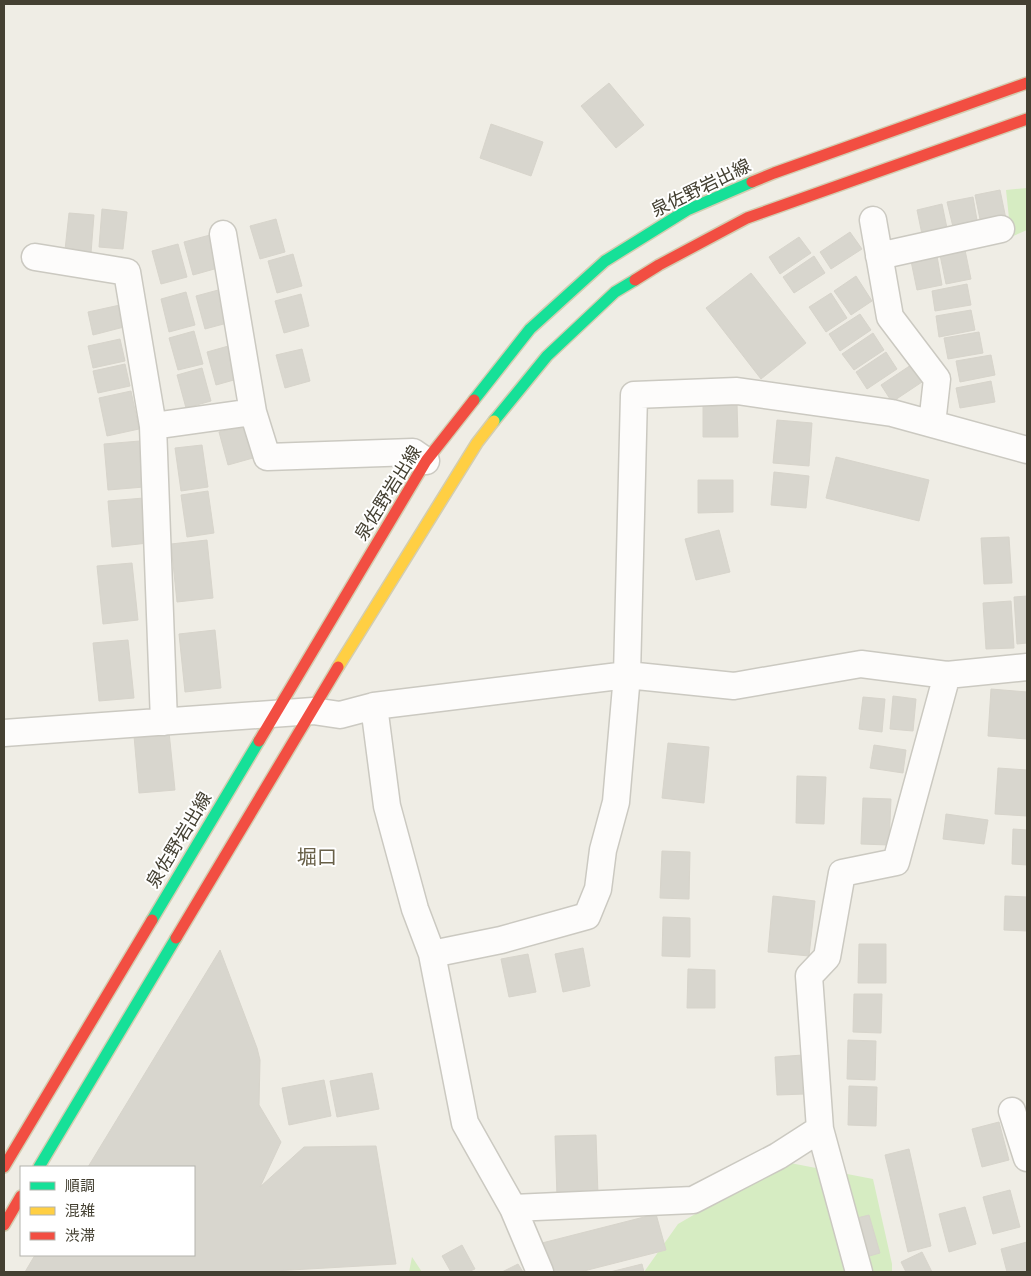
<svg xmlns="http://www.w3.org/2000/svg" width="1031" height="1276" font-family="Inter,'Noto Sans JP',sans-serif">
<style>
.green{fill:#d6ecc2}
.building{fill:#d8d6ce;stroke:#d7d4cb}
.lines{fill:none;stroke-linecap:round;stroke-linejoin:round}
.street-casing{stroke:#cbc9c1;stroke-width:29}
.fast-casing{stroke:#d3cdb1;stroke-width:14}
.slow-casing{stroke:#d3cdb1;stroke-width:14}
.jam-casing{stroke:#d3cdb1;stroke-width:14}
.street{stroke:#fdfcfb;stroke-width:26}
.fast{stroke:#16e098;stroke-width:11}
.slow{stroke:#ffcf43;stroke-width:11}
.jam{stroke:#f24e42;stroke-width:11}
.labels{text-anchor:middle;stroke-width:4;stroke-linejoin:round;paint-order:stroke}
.street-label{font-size:18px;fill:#444032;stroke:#fff}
.quarter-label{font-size:20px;fill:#686048;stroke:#fff}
</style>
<rect width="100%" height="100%" fill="#efede5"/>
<path class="green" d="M1027,188V230L1011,237L1006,190Z
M785,1162L873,1179L892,1264V1272H644L678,1224Z
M412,1257L422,1272H409Z"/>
<path class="building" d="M609,83L644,125L616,148L581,106Z
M491,124L543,142L531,176L480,158Z
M1000,190L1006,219L981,224L975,195Z
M973,197L978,226L954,231L947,202Z
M942,204L948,233L923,239L917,210Z
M102,209L127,212L123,249L99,247Z
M69,213L94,215L91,253L65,250Z
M276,219L285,252L260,259L250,226Z
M850,232L862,249L831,269L820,252Z
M210,235L218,268L193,275L184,242Z
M799,237L811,253L780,274L769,257Z
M178,244L187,277L161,284L152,251Z
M965,250L971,279L946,284L940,255Z
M293,254L302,286L277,293L268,261Z
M814,256L825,273L794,293L783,277Z
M937,256L942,285L917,290L911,261Z
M751,273L806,343L761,379L706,308Z
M856,276L872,301L851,315L834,291Z
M967,284L971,305L935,311L932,291Z
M222,289L231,322L205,329L196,296Z
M186,292L195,325L169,332L161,299Z
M831,293L847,318L826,332L809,307Z
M301,294L309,326L284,333L275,301Z
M120,305L124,327L93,335L88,312Z
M971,310L975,330L939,337L936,316Z
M860,314L871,330L840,351L829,334Z
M194,331L203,364L178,370L169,338Z
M979,332L983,353L948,359L944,338Z
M873,333L884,350L854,370L842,354Z
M120,339L125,361L93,368L88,346Z
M232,345L241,378L216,385L207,352Z
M302,349L310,381L285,388L276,355Z
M886,352L897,369L867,389L856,372Z
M991,355L995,375L960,382L956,361Z
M125,364L130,386L98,393L93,371Z
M911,365L922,382L892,402L881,385Z
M202,368L211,401L186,408L177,375Z
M991,381L995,402L960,408L956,388Z
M131,391L139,429L107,436L99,398Z
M737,404L738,437H703V405Z
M777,420L812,423L809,466L773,463Z
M245,425L253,458L228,465L219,432Z
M140,441L144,487L108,490L104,444Z
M202,445L208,487L181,491L175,448Z
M836,457L929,480L919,521L826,498Z
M774,472L809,476L806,508L771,505Z
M698,480H733V512L698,513Z
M208,491L214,533L187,537L181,495Z
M144,498L148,543L112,547L108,501Z
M719,530L730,572L696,580L685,539Z
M1009,537L1012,583L984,584L981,538Z
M207,540L213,598L177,602L171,544Z
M132,563L138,620L103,624L97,566Z
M1027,596V643L1017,644L1014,597Z
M1011,601L1014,648L986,649L983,603Z
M215,630L221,688L185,692L179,634Z
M128,640L134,698L99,701L93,643Z
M991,689L1027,692V739L988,736Z
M893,696L916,699L913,731L890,729Z
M863,697L885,699L882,732L859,729Z
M169,732L175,790L139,793L134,736Z
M668,743L709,747L704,803L662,798Z
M874,745L906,750L903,773L870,768Z
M998,768L1027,770V816L995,814Z
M797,776L826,777L824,824L796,823Z
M863,798L891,799L889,845L861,844Z
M946,814L988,820L984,844L943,839Z
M1013,829L1027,830V865L1012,864Z
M662,851L690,852L689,899L660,898Z
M773,896L815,901L809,956L768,952Z
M1005,896L1027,897V931L1004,930Z
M663,917L690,918V957L662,956Z
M859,944H886V983H858Z
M583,948L590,986L563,992L555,954Z
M220,950L257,1048L260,1060L259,1105L281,1142L260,1187L304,1147L376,1146L396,1264L256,1272H25L35,1255H194V1167H88Z
M528,954L536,992L509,997L501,959Z
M688,969L715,970V1008H687Z
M854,994H882L881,1033L853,1032Z
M848,1040L876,1041L875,1080L847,1079Z
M803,1055L805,1094L777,1095L775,1057Z
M372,1073L379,1109L337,1117L330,1081Z
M324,1080L331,1116L289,1125L282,1088Z
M849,1086L877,1087L876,1126L848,1125Z
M999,1122L1009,1160L982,1167L972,1129Z
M596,1135L598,1195L557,1197L555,1136Z
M909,1149L931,1246L908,1252L885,1155Z
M1010,1190L1020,1227L993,1234L983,1197Z
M965,1207L976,1244L949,1252L939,1214Z
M656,1214L666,1250L580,1272H549L542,1243Z
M869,1215L880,1253L859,1259L849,1220Z
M1027,1242V1272H1007L1001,1249Z
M462,1245L475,1269L468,1272H451L442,1256Z
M922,1252L932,1272H906L901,1262Z
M518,1264L523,1272H502Z
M642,1264L644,1272H610Z"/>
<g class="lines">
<g class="street-casing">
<path id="street" d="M873,220L890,317L937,379L932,424
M879,256L1001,229
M35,257L127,272L153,426L164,722
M253,412L267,457L413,452L426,461
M153,426L253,412L223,234
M374,706L387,806L415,909L432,954L465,1123L513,1208L540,1272
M4,733L313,711L340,715L374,706L627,675L734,686L861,664L947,675L1027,667
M432,954L501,940L587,916L598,889L603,850L616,802L627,675L634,395L737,391L892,413L1027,450
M1012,1111L1027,1158
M513,1208L693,1200L778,1156L820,1129
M859,1272L820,1129L809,976L827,957L842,873L896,862L947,675"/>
</g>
<g class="fast-casing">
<path id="fast" d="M474,400L530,329L605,261L687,210L752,182
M494,421L547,356L615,292L635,280
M152,920L259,741
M39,1167L176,938"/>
</g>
<g class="slow-casing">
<path id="slow" d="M338,667L477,443L494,421"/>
</g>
<g class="jam-casing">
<path id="jam" d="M752,182L774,173L1027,83
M635,280L659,265L747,218L1027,119
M259,741L426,461L474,400
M176,938L338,667
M4,1167L152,920
M4,1225L21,1196"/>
</g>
<use href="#street" class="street"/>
<use href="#fast" class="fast"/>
<use href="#slow" class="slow"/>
<use href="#jam" class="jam"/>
</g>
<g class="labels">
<g class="street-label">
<text transform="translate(701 188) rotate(-26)" y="6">泉佐野岩出線</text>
<text transform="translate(388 493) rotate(-58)" y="6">泉佐野岩出線</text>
<text transform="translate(179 840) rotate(-59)" y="6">泉佐野岩出線</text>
</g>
<g class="quarter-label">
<text x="317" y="864">堀口</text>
</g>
</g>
<rect width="1031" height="1276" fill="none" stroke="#444032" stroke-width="10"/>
<rect x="20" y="1166" width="175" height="90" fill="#ffffff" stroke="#b4b3ad"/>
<rect x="30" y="1182" width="25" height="8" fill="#16e098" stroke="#b4b3ad"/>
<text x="65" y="1191" font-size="15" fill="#444032">順調</text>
<rect x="30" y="1207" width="25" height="8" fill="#ffcf43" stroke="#b4b3ad"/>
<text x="65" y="1216" font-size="15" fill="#444032">混雑</text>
<rect x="30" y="1232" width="25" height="8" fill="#f24e42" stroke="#b4b3ad"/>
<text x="65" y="1241" font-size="15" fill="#444032">渋滞</text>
</svg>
